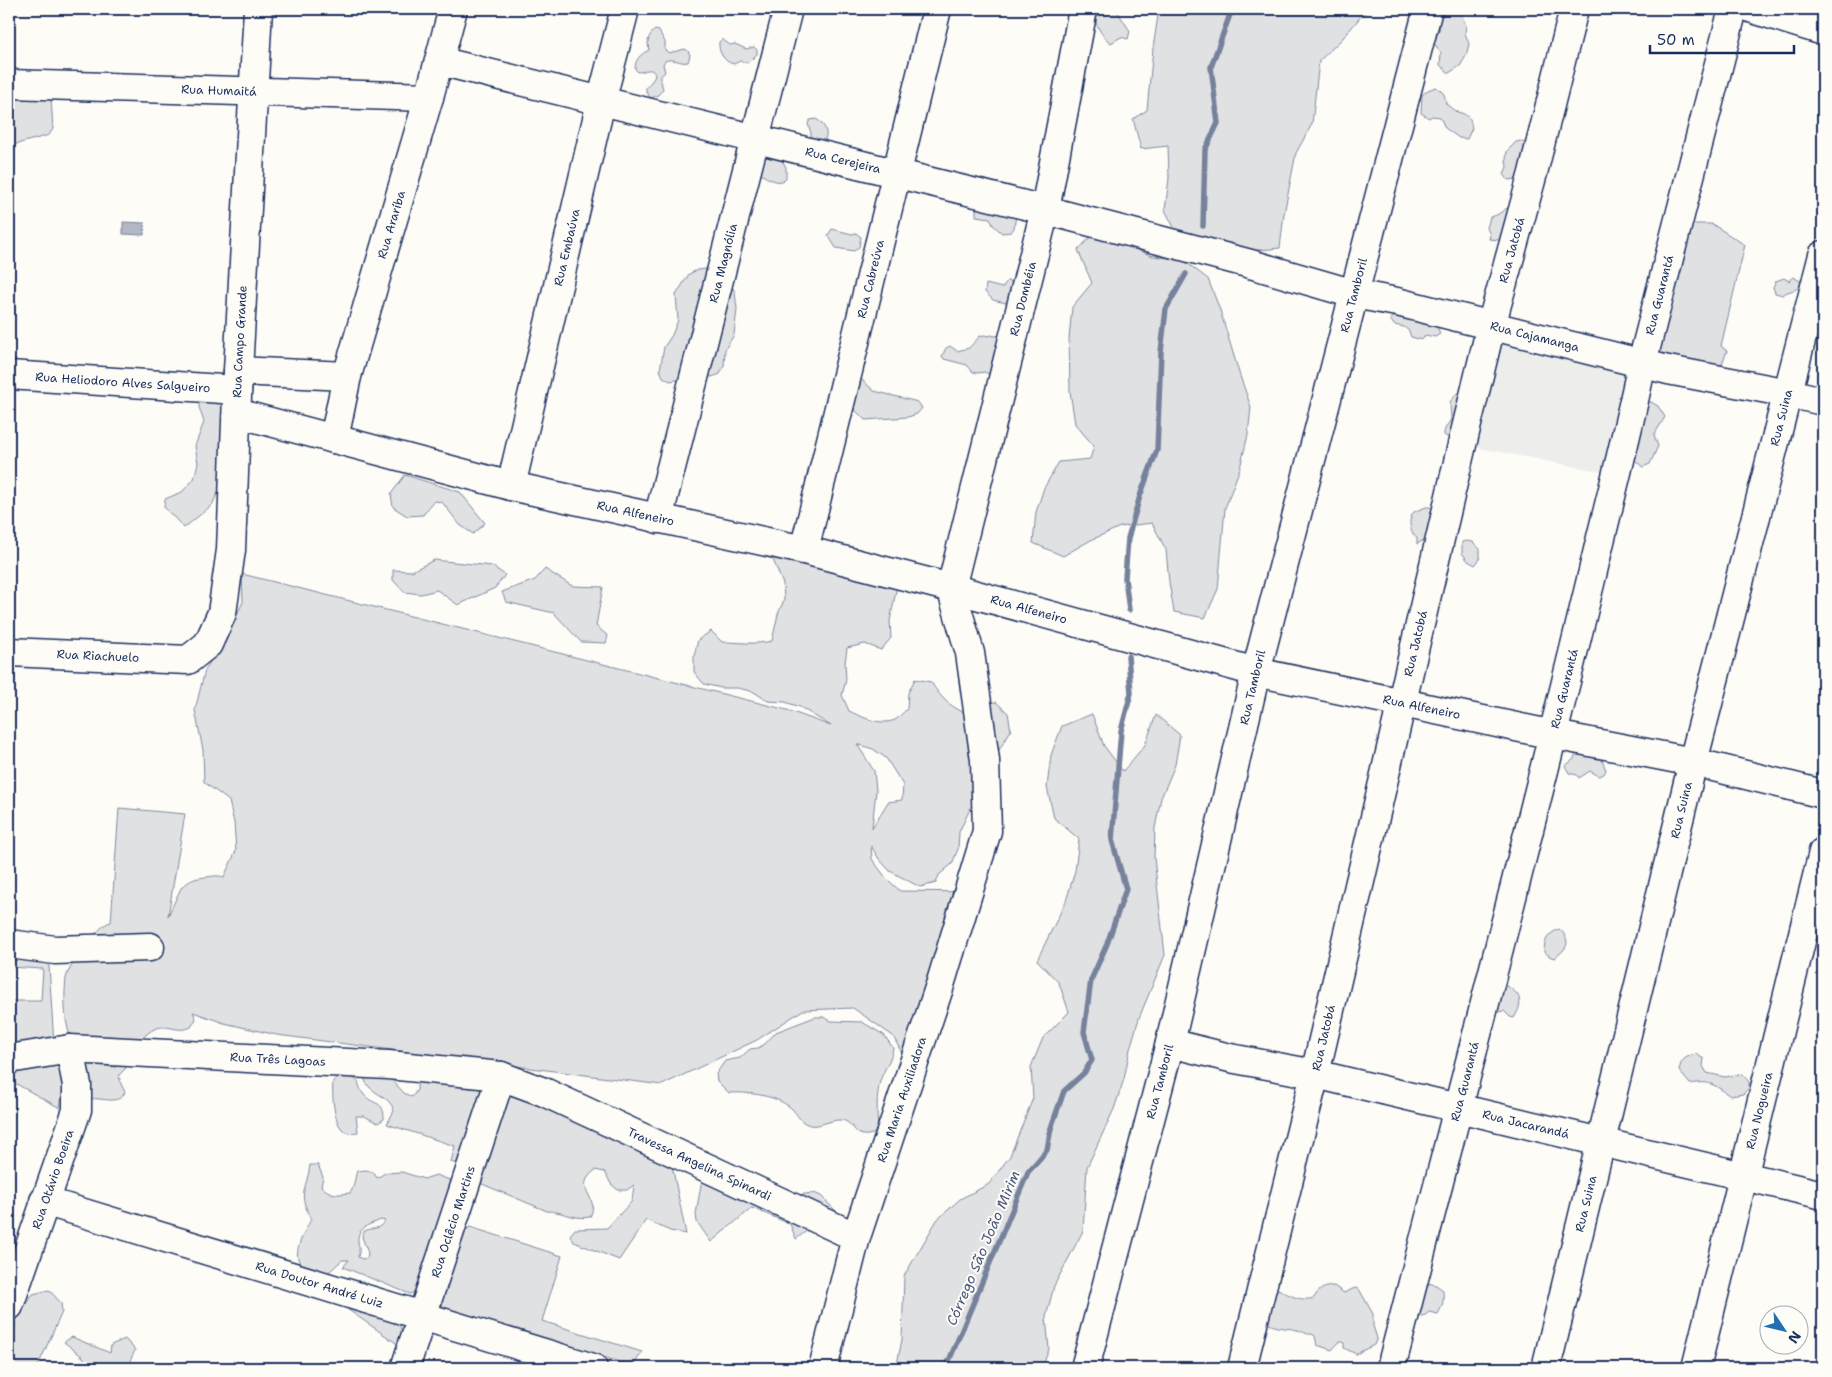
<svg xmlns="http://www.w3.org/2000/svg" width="1832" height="1377" font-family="'Shantell Sans',sans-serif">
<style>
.built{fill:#edeeec}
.green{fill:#e0e1e3;stroke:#7e88a0;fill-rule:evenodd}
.water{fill:#b3b8c5;stroke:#76819c}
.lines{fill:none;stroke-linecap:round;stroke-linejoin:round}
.stream{stroke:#76819c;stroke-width:5.5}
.minor-casing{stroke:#1b2f5e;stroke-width:31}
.minor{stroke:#fdfcf7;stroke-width:28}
.labels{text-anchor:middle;stroke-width:4;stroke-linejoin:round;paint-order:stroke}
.street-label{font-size:12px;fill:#1b2f5e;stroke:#fdfcf7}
.water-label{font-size:14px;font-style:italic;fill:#49587d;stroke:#fdfcf7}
</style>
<rect width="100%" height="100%" fill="#fdfcf7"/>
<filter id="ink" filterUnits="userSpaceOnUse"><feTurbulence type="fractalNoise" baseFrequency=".02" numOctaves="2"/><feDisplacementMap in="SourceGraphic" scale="10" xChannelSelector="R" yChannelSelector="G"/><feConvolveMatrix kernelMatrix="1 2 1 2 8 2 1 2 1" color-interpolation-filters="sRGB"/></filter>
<g filter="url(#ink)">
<path class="built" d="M1499,333L1635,373L1608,473L1469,446Z"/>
<path class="green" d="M1102,9H1118L1119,14L1130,31L1128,39L1121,37L1111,43C1103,37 1098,29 1095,20Z
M1159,9H1371L1363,14L1342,39L1319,61L1312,124L1296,153L1284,214L1280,248L1249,251L1179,237L1165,210L1169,178L1168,146L1141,149L1133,119L1147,110L1153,48Z
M1434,9H1467L1461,14L1466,25L1465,33L1469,44L1466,56L1460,66L1449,73L1440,65L1441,53L1434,43L1440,27L1434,16Z
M655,30L659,31L665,42V50L669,53L685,49L688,51L690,55L688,62C680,64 673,57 665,61L663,64L665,72L660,77L663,89L658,95L651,98L646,92V88L654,78L655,74C651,66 645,72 638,72L635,69C635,59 641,54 649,50C647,42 648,35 655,30Z
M722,39L730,45L735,44L746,49L754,47L757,50V54L748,63L740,61L734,64C724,62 718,52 719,42Z
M9,79L51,98L53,129L49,135L17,144L9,142Z
M1436,87C1444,92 1445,95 1446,104L1455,111L1464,114L1470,119L1472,128L1467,139L1459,138L1445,128L1440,117L1432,116L1429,118L1421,113L1422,95L1428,90Z
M816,119C825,124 829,133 824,142L811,141V133L808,124L810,120Z
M1520,141L1528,144L1517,183L1516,179L1508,180L1504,174L1507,167L1506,159L1507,151L1516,142Z
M758,151L778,154L786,167V179C778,186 764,176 756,171Z
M979,205L1016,215L1014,228L1011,232L1002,233L993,225L990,218L976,216V208Z
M1511,206L1506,237L1498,240L1489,239L1490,235L1487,228L1490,217C1498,216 1504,209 1511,206Z
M1687,224H1712L1745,245L1721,346L1727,351L1719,371L1698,363L1655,352Z
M832,229L852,234L856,233L861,237L859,247L854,251L836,248L828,235Z
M1095,232L1124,245L1153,256L1183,260L1208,279L1220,310L1240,376L1251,407L1248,435L1240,468L1225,508L1218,589L1205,618L1174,612L1169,582L1166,550L1152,523L1120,527L1091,540L1063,556L1033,543L1036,512L1044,488L1059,462L1090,459L1094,446L1075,424L1070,391L1069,339L1072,307L1092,283L1078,250Z
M714,268L727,277L735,292L737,309L734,335L725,349L724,366L720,374L712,377L704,376L670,381L663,377L660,370L664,347L672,335L678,320L676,295L689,274L697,270Z
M1794,277L1801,282C1799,293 1788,289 1783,295L1775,293L1773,287L1776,281L1784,278L1789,281Z
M1007,281H1011C1013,288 1011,299 1006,303L993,300L985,292L986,284L1002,288Z
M1396,313L1437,326L1440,334L1435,337L1425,335L1422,340L1411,337L1409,331L1404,327L1394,325L1390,319Z
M984,335L988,336L991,335L995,336L1003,335L992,376L985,372L977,373L973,372L967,365L944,359L942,356L946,348L950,346L957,351L969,348L980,336Z
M859,377L874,391L918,402L922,408L917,414L908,417L865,420L842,397Z
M221,392L235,457L212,505L184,528L164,507L165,499L182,492L194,479L198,463L195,446L204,422L199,407V398Z
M1457,393L1461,394L1450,439L1444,435C1444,427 1448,425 1451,419L1450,402Z
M1651,402L1658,406L1665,417L1654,435L1658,446L1650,464L1643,467C1637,462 1631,458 1631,450L1639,448L1637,440L1642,403Z
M405,475L460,492L485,523L473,534L460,525L442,502L434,501L423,515L407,516L393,507L391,494Z
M1426,507H1430L1433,510L1428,538L1417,544V538C1410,534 1407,518 1414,512C1417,510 1422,509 1426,507Z
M1466,541L1473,542L1480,549V559L1475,565L1468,561L1462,553V542Z
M771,555L900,571L890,621L891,638L881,650L865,644L847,648L845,663L846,680L842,695L849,711C862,717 880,726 895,720C899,718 903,712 907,709L908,693L915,679L931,682C941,698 948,705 965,713L980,705L996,702L1008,713L1011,730L977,787L973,803L959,832L958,849L952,864L939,875L936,883L920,887L890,871L879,859L871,846L872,859L886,878L900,891L972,892L907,1063L893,1036L853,1008L803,1010L757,1040L662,1085L277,1035L224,1023L193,1012L196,1019L191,1027C173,1036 163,1014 140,1041L70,1036C64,1019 64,997 66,978C68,967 99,923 111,922L119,808L185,814L168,916L181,888C191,879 195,878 207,877C214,876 217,875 224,877L236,851L234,823L229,801L204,782L203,750L195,710L205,670L227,635L243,602L242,574L787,710L831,726L800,707L785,702L768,701L754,692L738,688H721L704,684L694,672V656L698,640L711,631L722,642C739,642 755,645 772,641L778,614L784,600L783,584ZM857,744L873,749L886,758L903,785L902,800L888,802L872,828L876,790L874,771Z
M434,560L492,566L505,575L495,588L458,605L437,590L421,594L404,592L393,580V570L412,571Z
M545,569L572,586L603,587L596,626L608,636L606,643L581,642L554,613L506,602L502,592L535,580Z
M1092,714L1104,746L1123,771L1145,745L1156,715L1180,735L1175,765L1161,798L1155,828L1154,858L1165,955L1139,1018L1130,1049L1124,1079L1114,1109L1087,1167L1083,1231L1054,1286L1046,1317L1049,1349L1042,1368H896L902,1340L904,1276L937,1220L960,1199L989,1184L1010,1156L1033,1098L1031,1067L1043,1038L1069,1012L1059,983L1037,960L1066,901L1075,871L1079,839L1054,818L1047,787L1051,755L1062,726Z
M1577,753L1604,756L1602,760L1606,770L1604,774L1599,776L1590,771L1579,778L1577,775L1569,773L1565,766L1573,760Z
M1559,929C1564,932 1570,942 1565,948C1563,952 1558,954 1555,958L1551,957L1544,952C1544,940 1548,934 1559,929Z
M9,951L45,961L49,966L54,1044L9,1049V1001H41L43,969L9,967Z
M1503,984C1520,993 1525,1000 1514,1018L1510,1017L1504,1011L1496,1013Z
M815,1017H823L831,1021L862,1022L884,1035L893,1048C891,1061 884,1069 880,1081C876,1097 877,1114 878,1132C852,1143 857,1122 841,1120C830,1119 817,1129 807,1124C799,1121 797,1113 791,1108C776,1095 748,1092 729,1093L717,1081L716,1074L725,1061L740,1058L750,1049L758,1048L765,1044L776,1032Z
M1696,1054L1704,1059L1703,1066L1707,1073L1725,1077L1742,1074L1749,1082V1088L1743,1094L1730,1096C1715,1085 1710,1080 1690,1084L1679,1071C1681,1059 1685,1057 1696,1054Z
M55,1062C68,1072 62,1093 60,1108L9,1080V1069Z
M86,1064L116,1067L119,1064H124L126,1068L119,1075L121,1084L125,1092C119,1106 102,1097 90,1099Z
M349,1076L358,1081C359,1086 361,1092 365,1096C375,1106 384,1100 384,1119L378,1123L364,1116H356L358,1132C352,1133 346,1134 342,1129C333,1120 332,1093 333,1081L341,1077Z
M368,1076L391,1079L404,1093L412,1097L417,1090V1080L483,1086L462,1166L451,1162L455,1146L387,1124L394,1111C390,1094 369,1095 364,1078Z
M509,1089L648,1145L653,1143L668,1146L686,1234L670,1231L646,1220L619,1260L574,1242L570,1235L575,1229L607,1228L632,1201L634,1185L627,1190H618L611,1184L605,1172L595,1170C571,1190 601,1195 590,1217C575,1220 562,1211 547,1211L475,1181L503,1095Z
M310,1165H318L323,1177L321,1186C330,1195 337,1195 350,1193C355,1186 354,1179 357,1171L366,1170L373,1172L377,1178L385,1173L402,1172L424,1179L436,1175L455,1182L414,1292L410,1294L343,1267L349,1260H342L329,1272L321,1275C317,1273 310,1272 306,1269C287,1257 305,1233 311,1219C297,1191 306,1193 310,1165ZM381,1220L385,1221C377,1232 372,1226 363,1232L362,1237L368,1253L367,1258L362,1259L358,1257C360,1250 359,1248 358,1241C357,1227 371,1224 381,1220Z
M703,1173L788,1196L814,1193L821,1196L838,1213V1231L808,1230L796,1239L790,1224L752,1208L711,1242L697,1222L696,1214Z
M470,1227L562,1256L542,1321L642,1352L633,1366L444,1309L441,1300L466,1230Z
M1428,1283L1436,1285L1443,1290C1444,1300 1443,1305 1438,1314L1429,1312L1423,1317L1415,1316L1420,1286Z
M1334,1286L1344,1293L1355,1288L1359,1289L1373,1314V1326L1377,1338L1374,1345L1356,1354L1344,1348V1343L1340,1341L1332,1350L1317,1345L1315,1336L1312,1334C1305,1335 1304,1331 1297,1330C1286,1327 1276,1329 1266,1322L1274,1290L1278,1289C1289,1295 1301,1302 1314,1298C1319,1289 1323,1287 1334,1286Z
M49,1290L61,1303L62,1312L37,1368H9V1347L18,1315L33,1294Z
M347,1309L397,1323C404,1329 401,1337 399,1345Z
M72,1337L110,1353L111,1345L125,1339L135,1350L127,1368H91L83,1357L64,1342Z"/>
<path class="water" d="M123,222L145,223L144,235L123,234Z"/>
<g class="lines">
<path class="stream" d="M1203,226L1205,150L1218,123L1211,67L1232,9
M1129,610L1125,578L1128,538L1140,496L1157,450L1161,352L1166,309L1186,274
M946,1368L1028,1172L1047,1150L1051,1128L1064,1091L1084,1073L1092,1060L1084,1032L1091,980L1107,944L1126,889L1112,840L1121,731L1131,693L1128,656"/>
<g class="minor-casing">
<g id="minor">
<path d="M1753,9L1823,31"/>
<path id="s1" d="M439,61L1045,210L1247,263L1354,294L1397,302L1668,370L1788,393L1823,401"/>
<path id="s2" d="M9,84L429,97"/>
<path d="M238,371L347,376"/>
<path id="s3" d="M9,375L237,390"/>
<path id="s4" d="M237,413L511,486L804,550L951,588L1256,672L1554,735L1693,762L1823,794"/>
<path id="s5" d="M334,439L347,376L429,97L453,9"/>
<path id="s6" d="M511,486L601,102L625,9"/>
<path id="s7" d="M658,519L788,9"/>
<path id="s8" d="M804,550L937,9"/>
<path id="s9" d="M951,588L1045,210L1083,9"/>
<path id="s10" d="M9,652L188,660L208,644L222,613L231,550L238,371L258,9"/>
<path d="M9,944L55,950L150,947"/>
<path id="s11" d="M1170,1043L1230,1058L1315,1074L1823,1195"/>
<path id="s12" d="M9,1059L70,1049L388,1065L501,1076L544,1092L856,1237"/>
<path id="s13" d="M44,1201L593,1368"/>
<path id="s14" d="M9,1306L77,1110V1085L70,1049"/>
<path id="s15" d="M405,1368L501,1076"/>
<path id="s16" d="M823,1368L856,1237L940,985L987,831L985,760L970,653L951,588"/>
<path id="s17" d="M1085,1368L1170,1043L1256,672L1428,9"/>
<path id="s18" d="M1242,1368L1315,1074L1461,449L1491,326L1533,173L1574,9"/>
<path id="s19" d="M1391,1368C1459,1103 1529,838 1593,571C1609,502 1628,433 1642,363L1733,9"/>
<path id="s20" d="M1546,1368L1693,762L1823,255"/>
<path id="s21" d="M1696,1368L1823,852"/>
</g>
</g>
<use href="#minor" class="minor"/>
</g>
</g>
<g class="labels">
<g class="street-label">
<text dy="4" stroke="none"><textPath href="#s2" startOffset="210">Rua Humaitá</textPath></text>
<text dy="4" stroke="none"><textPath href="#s1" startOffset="416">Rua Cerejeira</textPath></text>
<text dy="4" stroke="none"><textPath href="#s5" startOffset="222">Rua Araríba</textPath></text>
<text dy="4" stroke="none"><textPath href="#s6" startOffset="245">Rua Embaúva</textPath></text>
<text dy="4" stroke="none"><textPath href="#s18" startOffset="1150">Rua Jatobá</textPath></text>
<text dy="4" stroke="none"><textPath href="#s7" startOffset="264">Rua Magnólia</textPath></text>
<text dy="4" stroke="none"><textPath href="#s8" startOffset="279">Rua Cabreúva</textPath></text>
<text dy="4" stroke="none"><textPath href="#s17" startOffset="1106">Rua Tamboril</textPath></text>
<text dy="4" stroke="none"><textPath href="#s19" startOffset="1106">Rua Guarantá</textPath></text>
<text dy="4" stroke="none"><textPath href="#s9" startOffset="298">Rua Dombéia</textPath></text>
<text dy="4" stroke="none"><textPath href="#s1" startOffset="1130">Rua Cajamanga</textPath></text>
<text dy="4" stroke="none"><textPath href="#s10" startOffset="511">Rua Campo Grande</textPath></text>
<text dy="4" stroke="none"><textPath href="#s3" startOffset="114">Rua Heliodoro Alves Salgueiro</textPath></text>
<text dy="4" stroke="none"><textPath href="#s20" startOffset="979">Rua Suina</textPath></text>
<text dy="4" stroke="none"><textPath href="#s4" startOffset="411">Rua Alfeneiro</textPath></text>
<text dy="4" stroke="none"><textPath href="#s4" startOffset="816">Rua Alfeneiro</textPath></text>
<text dy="4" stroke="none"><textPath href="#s18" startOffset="745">Rua Jatobá</textPath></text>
<text dy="4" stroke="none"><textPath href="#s10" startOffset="89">Rua Riachuelo</textPath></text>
<text dy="4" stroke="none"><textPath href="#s17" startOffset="701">Rua Tamboril</textPath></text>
<text dy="4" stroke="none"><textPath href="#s19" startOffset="701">Rua Guarantá</textPath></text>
<text dy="4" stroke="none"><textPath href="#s4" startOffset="1221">Rua Alfeneiro</textPath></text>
<text dy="4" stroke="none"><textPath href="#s20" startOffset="574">Rua Suina</textPath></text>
<text dy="4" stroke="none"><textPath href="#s18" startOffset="340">Rua Jatobá</textPath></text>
<text dy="4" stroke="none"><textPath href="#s12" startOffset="270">Rua Três Lagoas</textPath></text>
<text dy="4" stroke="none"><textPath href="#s19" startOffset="296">Rua Guarantá</textPath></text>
<text dy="4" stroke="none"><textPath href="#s17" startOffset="296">Rua Tamboril</textPath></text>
<text dy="4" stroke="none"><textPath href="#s16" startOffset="280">Rua Maria Auxiliadora</textPath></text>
<text dy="4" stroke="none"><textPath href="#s21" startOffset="265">Rua Nogueira</textPath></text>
<text dy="4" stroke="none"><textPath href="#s11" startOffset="365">Rua Jacarandá</textPath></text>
<text dy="4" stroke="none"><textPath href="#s12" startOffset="711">Travessa Angelina Spinardi</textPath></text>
<text dy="4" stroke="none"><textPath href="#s14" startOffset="134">Rua Otávio Boeira</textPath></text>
<text dy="4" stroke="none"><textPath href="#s20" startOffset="169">Rua Suina</textPath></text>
<text dy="4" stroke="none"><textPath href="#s15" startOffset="154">Rua Oclêcio Martins</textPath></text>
<text dy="4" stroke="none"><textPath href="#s13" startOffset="288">Rua Doutor André Luiz</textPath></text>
</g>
<g class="water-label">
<text transform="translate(983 1248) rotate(-67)" y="5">Córrego São João Mirim</text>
</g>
</g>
<rect width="1832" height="1377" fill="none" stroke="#fdfcf7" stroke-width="30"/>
<rect x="15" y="15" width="1802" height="1347" fill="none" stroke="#1b2f5e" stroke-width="2" filter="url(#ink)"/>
<g transform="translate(1784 1330) rotate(125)"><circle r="24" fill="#fdfcf7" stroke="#a3aaba"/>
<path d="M0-4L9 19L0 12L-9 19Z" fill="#1f6fb2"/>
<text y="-8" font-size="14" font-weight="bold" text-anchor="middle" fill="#1b2f5e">N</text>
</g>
<path d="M1650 45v8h144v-8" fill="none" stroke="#1b2f5e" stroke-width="2.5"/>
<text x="1657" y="45" font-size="15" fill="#1b2f5e" stroke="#fdfcf7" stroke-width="4" paint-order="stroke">50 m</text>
</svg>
